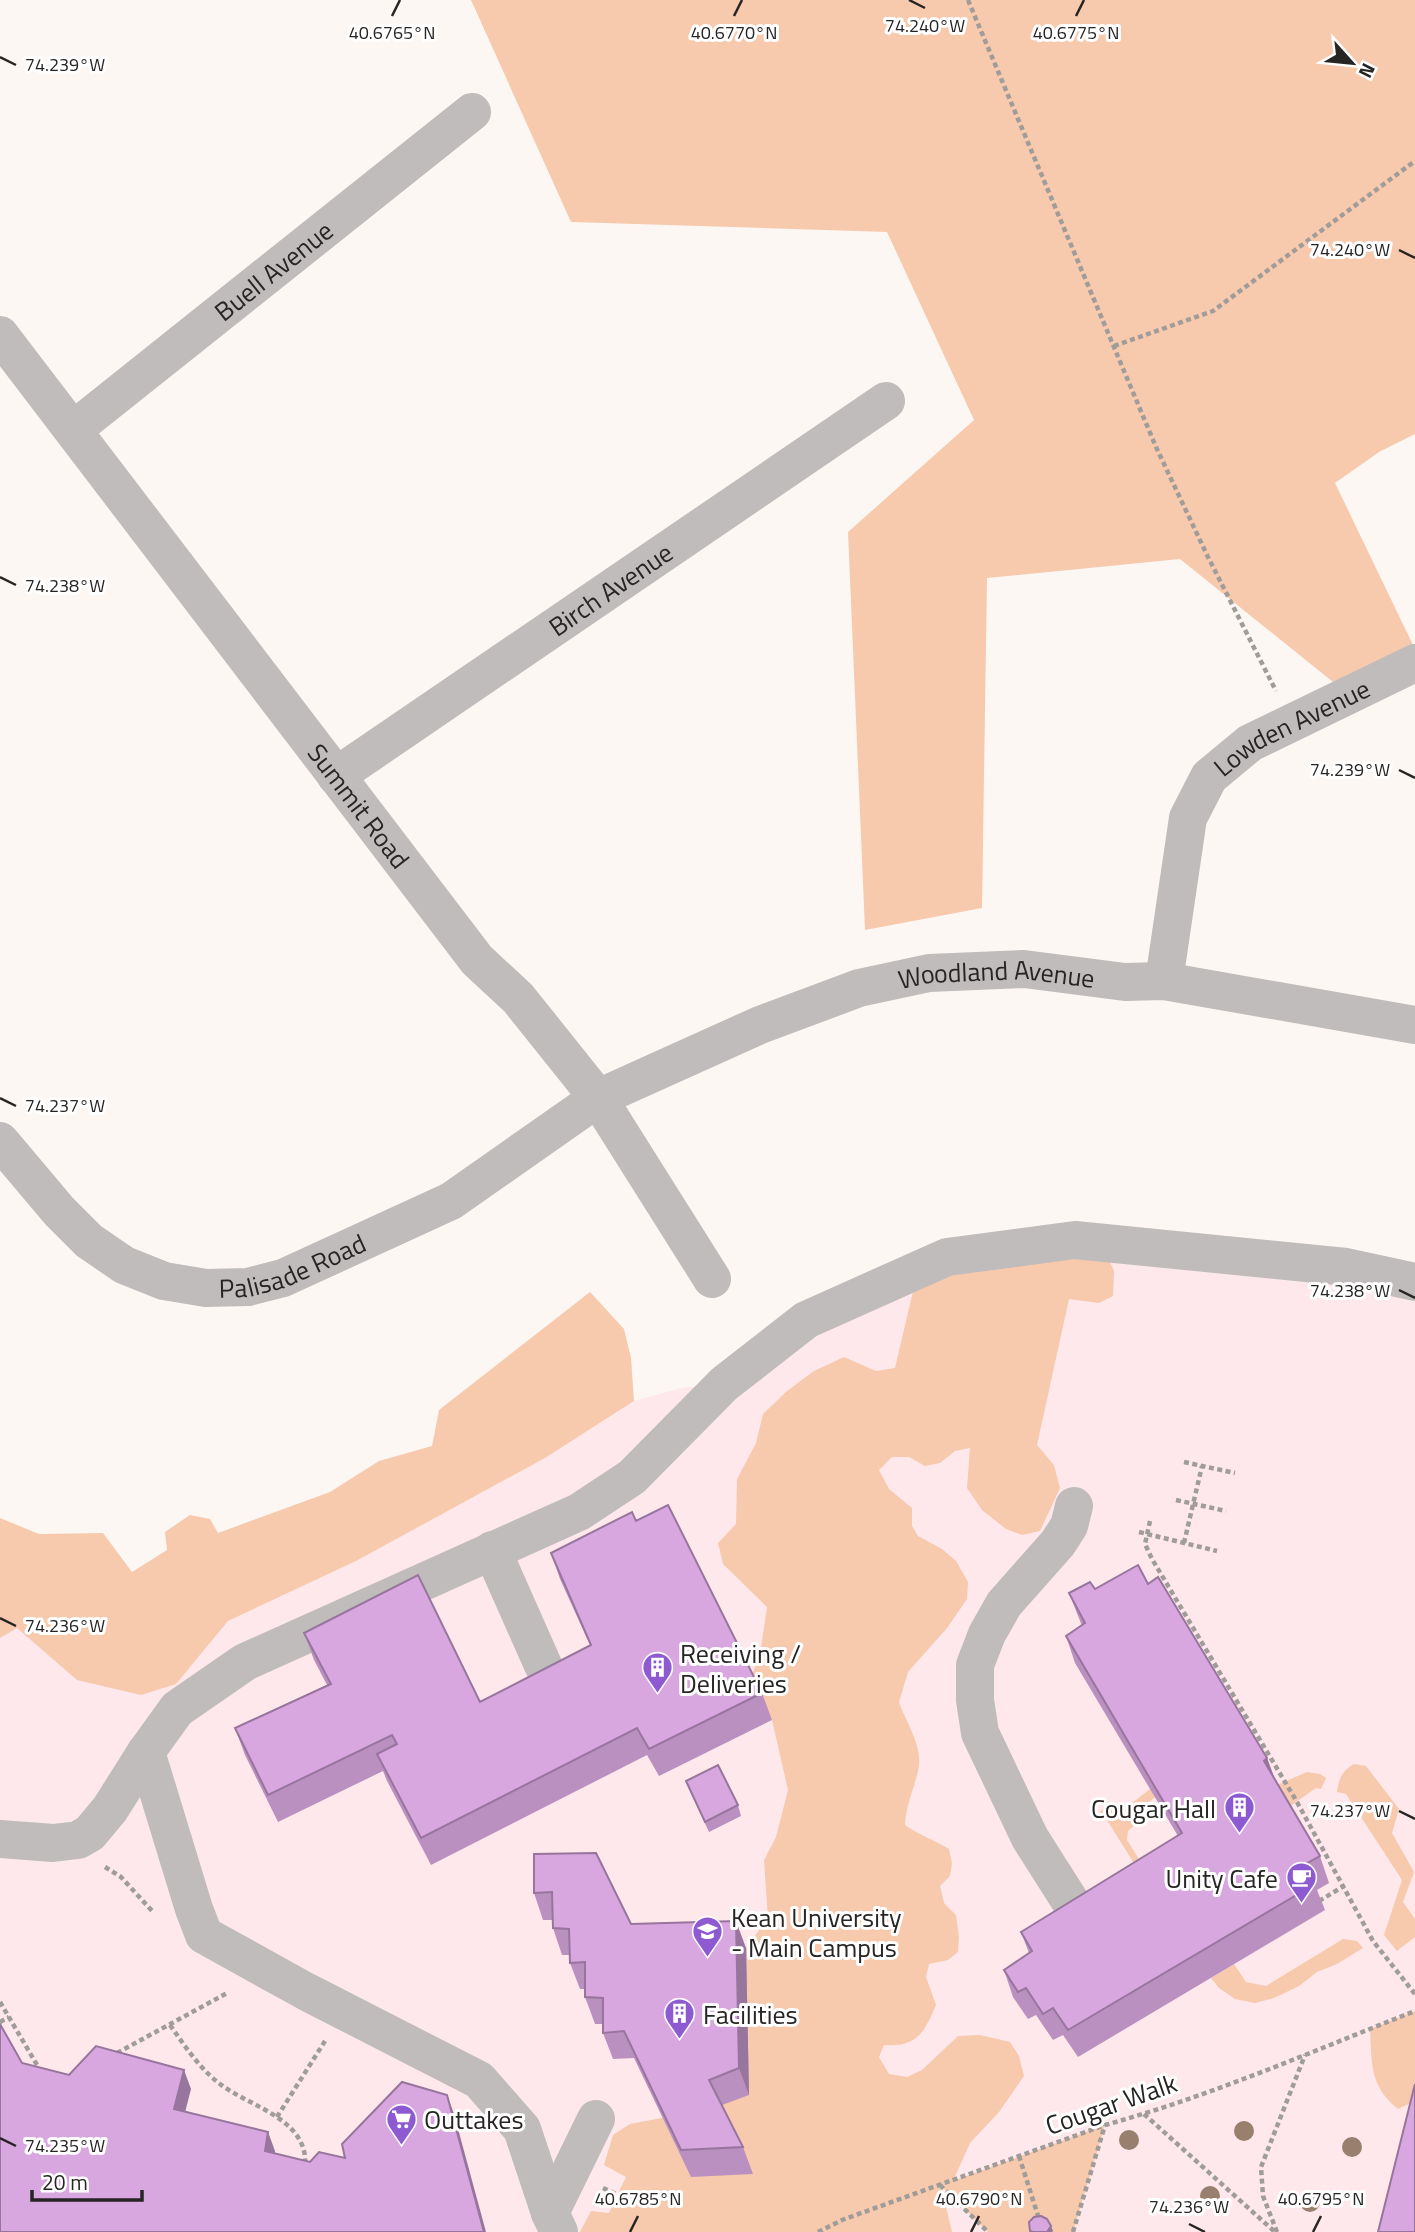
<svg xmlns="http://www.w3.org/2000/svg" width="1415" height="2232" viewBox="0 0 1415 2232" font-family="'Titillium Web',sans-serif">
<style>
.education{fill:#fee8eb}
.green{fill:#f7c9ad}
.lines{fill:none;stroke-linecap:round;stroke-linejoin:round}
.path{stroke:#a09c9a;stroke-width:4.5;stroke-dasharray:5 3.5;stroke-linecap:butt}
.minor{stroke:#bfbcbb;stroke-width:38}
.tree{fill:#987f6e}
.wall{fill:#ba90c1}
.shaded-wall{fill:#97759d}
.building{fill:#d8a7e0;stroke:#97759d;stroke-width:2}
.ticks{fill:none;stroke:#272524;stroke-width:2.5}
.labels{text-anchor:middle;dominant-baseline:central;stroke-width:6;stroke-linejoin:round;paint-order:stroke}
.street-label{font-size:26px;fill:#272524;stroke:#fff}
.poi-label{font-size:26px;fill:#272524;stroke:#fff;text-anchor:start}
.ticks-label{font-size:18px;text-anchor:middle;fill:#272524;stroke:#fff;stroke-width:6;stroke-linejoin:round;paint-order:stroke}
</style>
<rect width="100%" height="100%" fill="#fdf7f4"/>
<path class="education" d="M1075,1240L1415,1282V2232H0V1525L175,1684L228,1621L356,1561L545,1458L634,1401L681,1388L724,1384L806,1320Z"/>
<g class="green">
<path d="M471,0H1415V434L1379,452L1335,483L1414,647L1333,682L1180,559L987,578L982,908L865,930L848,532L974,420L887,232L571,222Z"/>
<path d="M1101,1242L1114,1271L1113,1296L1099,1303L1069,1299L1037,1445L1054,1465L1060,1488L1040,1531L1022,1535L1006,1529L982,1510L967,1488L970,1448L955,1451L940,1463L925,1466L909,1457H892L879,1470L889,1489L912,1508V1526L918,1536L942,1549L956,1561L968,1582L967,1599L947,1628L908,1672L899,1702C906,1723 924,1747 918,1771C914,1789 906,1805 905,1825C919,1835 934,1840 949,1849L952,1863L950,1876L940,1886L944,1903L956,1915L959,1937L958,1952L948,1960L929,1964L926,1977L936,2005C925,2031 917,2048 884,2045L879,2057L889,2074L907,2077L922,2070L958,2036L980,2035L1010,2042L1019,2056L1024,2076L999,2112L970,2143L953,2181L1105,2125L1073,2232H988L941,2186L952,2232H580L591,2211L609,2213L626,2177L604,2165L613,2135L630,2124L719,2107L746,1948L768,1918L764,1860L776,1837L788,1790L772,1720L751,1679L761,1648L767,1607L723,1564L718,1543L736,1524L737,1479L756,1443L763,1414L787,1391L814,1371L844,1357L876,1371L895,1368L918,1270Z"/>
<path d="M590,1292L624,1329L631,1358L634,1401L545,1458L356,1561L228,1621L176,1684L141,1695L77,1680L17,1628L0,1638V1518L39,1534L103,1533L132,1572L167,1550L165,1532L190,1515L210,1519L218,1533L330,1492L379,1461L432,1446L439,1410Z"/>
<path d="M1354,1764L1366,1766L1399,1809L1392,1833L1414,1872L1403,1902L1415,1919V1937L1397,1951L1384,1935L1402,1880L1346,1794L1337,1792C1339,1778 1342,1771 1354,1764Z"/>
<path d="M1307,1772L1320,1774L1326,1778L1321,1789L1316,1788L1286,1809L1277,1785Z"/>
<path d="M1150,1789L1155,1797L1148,1803L1145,1816L1128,1831L1127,1840L1147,1872L1142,1876L1105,1817L1099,1821L1100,1812L1109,1803H1119L1127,1807Z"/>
<path d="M1343,1939L1357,1941L1363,1948L1337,1964L1317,1972L1299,1986L1274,1998L1255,2003L1235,1999L1219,1988L1211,1978L1234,1964L1246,1982L1266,1986Z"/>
<path d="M1415,2011V2101L1398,2109C1369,2086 1372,2062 1370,2029Z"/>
</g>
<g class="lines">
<g class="path">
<path d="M968,0L1156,447L1207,555L1276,691"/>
<path d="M1114,346L1213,311L1415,161"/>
<path d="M1184,1462L1235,1473"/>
<path d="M1176,1500L1226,1511"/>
<path d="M1150,1521L1145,1544L1152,1559L1297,1802L1373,1941L1415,1994"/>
<path d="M1139,1532L1217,1551"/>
<path d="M1184,1543L1202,1466"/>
<path d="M105,1867L121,1877L154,1913"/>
<path d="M1319,1901L1344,1886"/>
<path d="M0,2002L40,2070"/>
<path d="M0,2022L9,2017"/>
<path d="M170,2025C185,2046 199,2068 220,2084C250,2107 309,2119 305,2166"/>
<path d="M117,2053L229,1992"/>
<path d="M1144,2114L1275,2232"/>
<path d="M277,2117L325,2041"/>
<path d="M1019,2156L1040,2222"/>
<path d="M940,2185L988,2232"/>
<path d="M603,2188L618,2195"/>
<path d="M818,2232L842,2220L1105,2125C1211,2096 1313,2051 1415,2011"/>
<path d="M1073,2232L1105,2125"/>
<path d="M1277,2232L1263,2196L1261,2167L1305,2055"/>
</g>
<g class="minor">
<path id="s1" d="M0,335L477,960L518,998L598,1098L712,1279"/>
<path id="s2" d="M73,430L472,112"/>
<path id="s3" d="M336,776L886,401"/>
<path id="s4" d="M1164,981L1188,818L1209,777L1250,743L1415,663"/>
<path id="s5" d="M0,1141L59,1211L89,1241L124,1265L164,1281L206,1288L248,1287L283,1278L451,1201L598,1098L760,1025L859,988L929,973L1024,969L1125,982L1164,981L1415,1025"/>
<path d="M492,1550L543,1665"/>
<path d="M146,1752L194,1909L204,1935L307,1992L479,2080L522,2129L550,2213L559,2232"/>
<path d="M0,1839L53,1843L78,1840L90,1833L110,1809L146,1752L177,1709L245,1662L579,1512L632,1477L724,1384L806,1320L947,1257L1075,1240L1346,1267L1415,1282"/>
<path d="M1070,1901L1030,1838L980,1733L975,1700V1665L987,1634L1004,1604L1058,1543L1069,1526L1074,1506"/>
<path d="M550,2213L596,2119"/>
</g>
</g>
<g class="tree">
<circle cx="1244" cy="2131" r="10"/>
<circle cx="1129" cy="2140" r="10"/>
<circle cx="1352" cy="2147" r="10"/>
<circle cx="1210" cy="2196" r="10"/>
<circle cx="1310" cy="2202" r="10"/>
</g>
<g class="wall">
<path d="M636,1521L762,1693L772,1720L659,1776L647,1755L431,1865L387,1781L383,1771L278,1822L245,1755L235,1728L327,1685L314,1660L304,1633L480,1702L590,1645L560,1579L551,1553Z"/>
<path d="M1148,1584L1267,1758L1275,1780L1320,1856L1329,1883L1317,1890L1325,1910L1078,2057L1063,2035L1053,2040L1036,2015L1028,2019L1013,1997L1004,1970L1029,1953L1021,1932L1178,1836L1075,1663L1066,1636L1082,1626L1069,1593L1095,1589Z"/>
<path d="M686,1781L738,1805L741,1816L709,1832L690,1791Z"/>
<path d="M534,1854L631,1924L746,1948L749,2095L722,2105L743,2147L753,2174L691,2177L634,2058L613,2059L603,2033V2024H595L585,1997V1989H580L570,1963V1955H562L553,1928L552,1920H543L534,1893Z"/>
</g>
<g class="shaded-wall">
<path d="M1267,1758L1277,1785L1264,1761Z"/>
<path d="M736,1921L746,1948L749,2095L739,2068Z"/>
<path d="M184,2070L191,2089L181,2128L174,2109Z"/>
<path d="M447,2095L454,2114L486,2232H484Z"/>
<path d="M268,2132L275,2151L272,2171L265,2151Z"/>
<path d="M1051,2226L1053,2231L1052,2232H1047Z"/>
</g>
<g class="building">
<path d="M668,1505L762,1693L649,1749L637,1728L421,1838L377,1754L397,1744L392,1735L268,1795L235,1728L331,1684L304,1633L418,1575L480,1702L591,1645L551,1553L632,1512L636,1521Z"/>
<path d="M1138,1565L1148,1584L1158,1577L1267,1758L1264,1761L1320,1856L1304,1865L1315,1884L1068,2030L1053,2008L1043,2014L1026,1988L1018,1992L1004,1970L1032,1951L1021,1932L1182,1833L1066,1636L1085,1623L1069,1593L1090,1582L1095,1589Z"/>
<path d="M718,1765L738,1805L705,1822L686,1781Z"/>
<path d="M596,1853L631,1924L736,1921L739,2068L709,2080L743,2147L681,2150L624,2031L603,2033V1998L585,1997V1962L570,1963L569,1929L553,1928L552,1892L534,1893V1854Z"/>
<path d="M0,2024L22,2063L69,2075L96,2046L184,2070L174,2109L268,2132L265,2151L310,2162L319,2152L345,2158L342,2144L402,2082L447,2095L484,2232H0Z"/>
<path d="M1415,2084V2232H1378Z"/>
<path d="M1041,2216L1047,2219L1051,2226L1047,2232H1033L1030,2231L1029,2222L1034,2217Z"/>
</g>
<path class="ticks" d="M909,0L925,8M392,16L400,0M734,16L742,0M1076,16L1084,0M0,57L16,65M1399,250L1415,258M0,577L16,585M1399,770L1415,778M0,1098L16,1106M1399,1290L1415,1298M0,1618L16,1626M1399,1811L1415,1819M0,2138L16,2146M1189,2224L1205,2232M630,2232L638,2216M971,2232L979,2216M1313,2232L1321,2216"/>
<defs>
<symbol id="building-pin" viewBox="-11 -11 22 30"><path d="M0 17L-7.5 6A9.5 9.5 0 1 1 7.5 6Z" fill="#8e5ad2" stroke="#fff"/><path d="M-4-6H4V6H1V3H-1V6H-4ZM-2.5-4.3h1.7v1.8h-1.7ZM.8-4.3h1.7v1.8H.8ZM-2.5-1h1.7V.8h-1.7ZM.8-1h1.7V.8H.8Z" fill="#fff"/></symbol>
<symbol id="cafe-pin" viewBox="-11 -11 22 30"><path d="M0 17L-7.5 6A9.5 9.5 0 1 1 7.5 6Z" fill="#8e5ad2" stroke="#fff"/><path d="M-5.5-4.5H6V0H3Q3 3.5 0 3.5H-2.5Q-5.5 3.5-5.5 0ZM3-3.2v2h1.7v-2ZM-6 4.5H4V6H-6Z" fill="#fff"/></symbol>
<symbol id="university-pin" viewBox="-11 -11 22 30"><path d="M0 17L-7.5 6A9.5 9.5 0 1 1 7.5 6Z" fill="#8e5ad2" stroke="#fff"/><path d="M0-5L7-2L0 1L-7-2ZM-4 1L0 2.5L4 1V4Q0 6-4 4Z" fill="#fff"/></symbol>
<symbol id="supermarket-pin" viewBox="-11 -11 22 30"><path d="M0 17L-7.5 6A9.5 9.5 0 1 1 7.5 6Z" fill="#8e5ad2" stroke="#fff"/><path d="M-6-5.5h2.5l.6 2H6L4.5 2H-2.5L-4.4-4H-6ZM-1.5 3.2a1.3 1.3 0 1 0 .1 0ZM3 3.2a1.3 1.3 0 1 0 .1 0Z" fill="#fff"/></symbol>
</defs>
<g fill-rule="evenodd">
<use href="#building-pin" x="640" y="1650" width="35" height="47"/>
<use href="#building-pin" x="1222" y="1790" width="35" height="47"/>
<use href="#cafe-pin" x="1284" y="1860" width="35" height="47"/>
<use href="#university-pin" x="690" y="1914" width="35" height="47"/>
<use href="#building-pin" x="662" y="1996" width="35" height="47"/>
<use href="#supermarket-pin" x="384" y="2102" width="35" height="47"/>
</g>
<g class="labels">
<g class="street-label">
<text stroke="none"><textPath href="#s2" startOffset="256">Buell Avenue</textPath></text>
<text stroke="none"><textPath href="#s3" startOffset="332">Birch Avenue</textPath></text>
<text stroke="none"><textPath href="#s4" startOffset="308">Lowden Avenue</textPath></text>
<text stroke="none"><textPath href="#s1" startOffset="592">Summit Road</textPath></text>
<text stroke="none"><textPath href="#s5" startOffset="1127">Woodland Avenue</textPath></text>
<text stroke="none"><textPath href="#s5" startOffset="352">Palisade Road</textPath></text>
<text transform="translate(1111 2104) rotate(-19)">Cougar Walk</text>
</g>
<g class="poi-label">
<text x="680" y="1653">Receiving /<tspan x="680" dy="30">Deliveries</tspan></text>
<text x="1216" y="1808" text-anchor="end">Cougar Hall</text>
<text x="1278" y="1878" text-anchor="end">Unity Cafe</text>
<text x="731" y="1917">Kean University<tspan x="731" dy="30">- Main Campus</tspan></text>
<text x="703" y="2014">Facilities</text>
<text x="424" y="2119">Outtakes</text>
</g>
</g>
<g class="ticks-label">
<text x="925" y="32">74.240°W</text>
<text x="392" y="39">40.6765°N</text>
<text x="734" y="39">40.6770°N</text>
<text x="1076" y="39">40.6775°N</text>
<text x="65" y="71">74.239°W</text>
<text x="1350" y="256">74.240°W</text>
<text x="65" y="592">74.238°W</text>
<text x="1350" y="776">74.239°W</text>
<text x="65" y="1112">74.237°W</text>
<text x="1350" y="1297">74.238°W</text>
<text x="65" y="1632">74.236°W</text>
<text x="1350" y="1817">74.237°W</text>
<text x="65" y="2152">74.235°W</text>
<text x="638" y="2205">40.6785°N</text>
<text x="979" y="2205">40.6790°N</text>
<text x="1321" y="2205">40.6795°N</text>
<text x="1189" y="2213">74.236°W</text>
</g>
<g transform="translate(1352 63) rotate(117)" stroke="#ffffff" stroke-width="5" paint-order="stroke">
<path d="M0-5L12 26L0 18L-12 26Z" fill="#272524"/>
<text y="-10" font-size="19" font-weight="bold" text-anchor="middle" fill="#272524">N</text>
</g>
<path d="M32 2190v10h110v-10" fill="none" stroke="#272524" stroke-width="3.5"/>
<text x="42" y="2190" font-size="21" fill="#272524" stroke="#ffffff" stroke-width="5" paint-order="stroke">20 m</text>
</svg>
